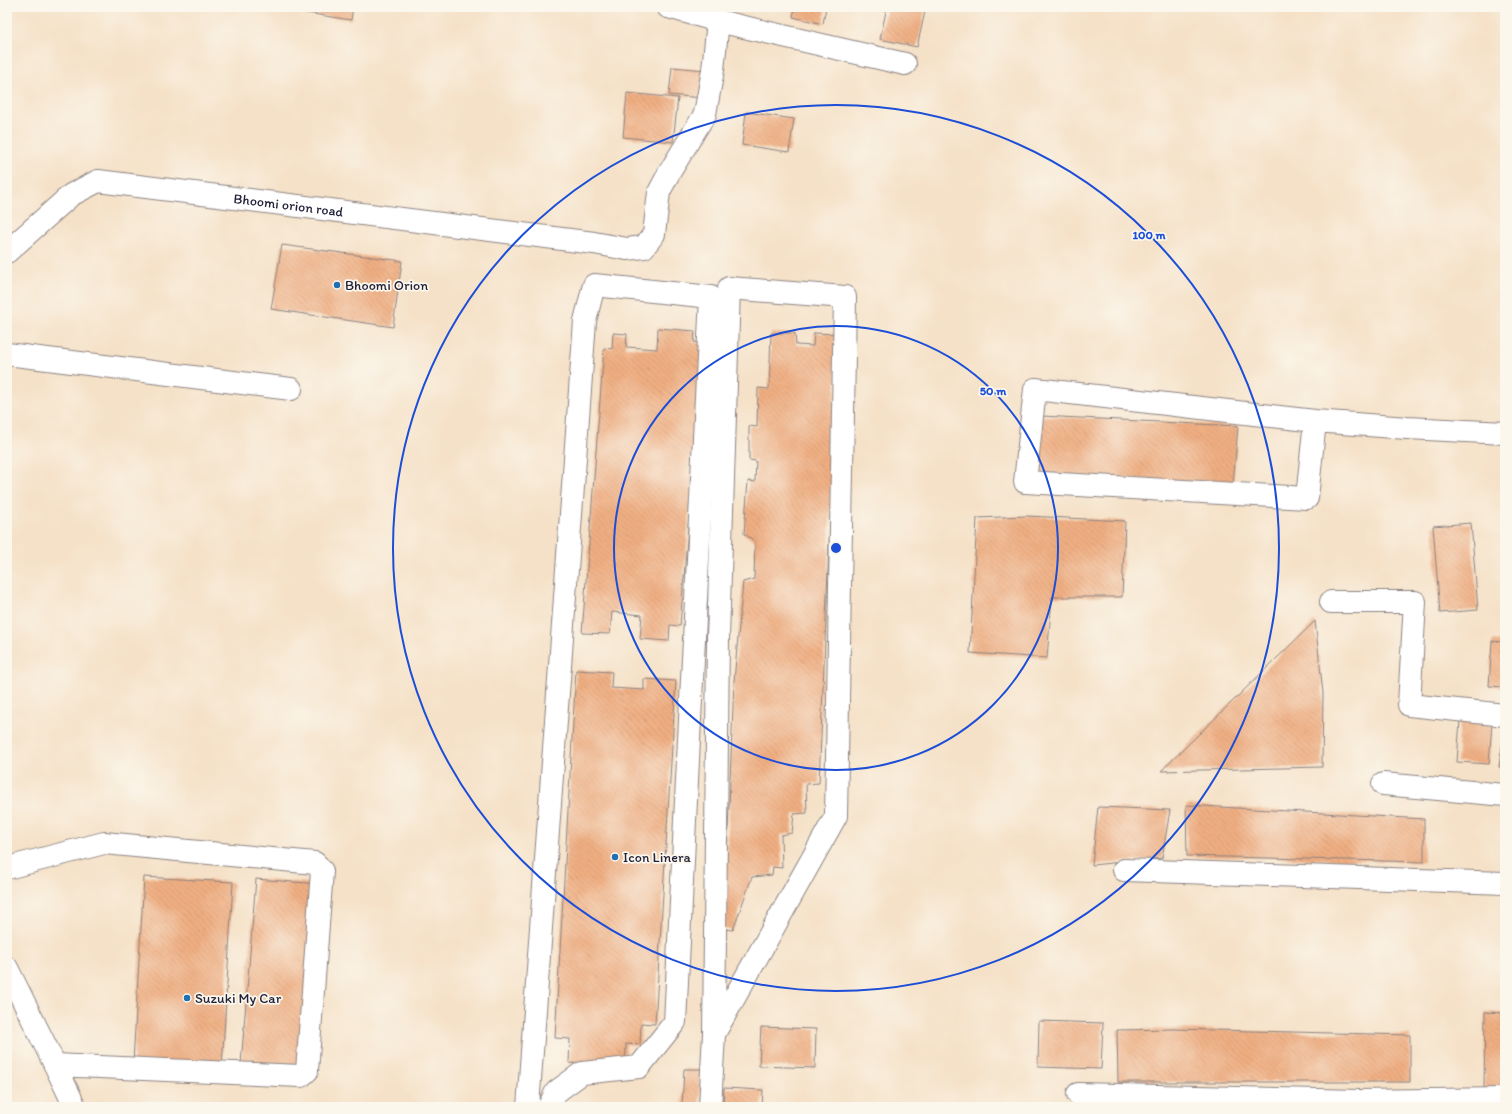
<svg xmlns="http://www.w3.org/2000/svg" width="1512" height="1114" viewBox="0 0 1512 1114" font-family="Itim,sans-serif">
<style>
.building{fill:url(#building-back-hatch)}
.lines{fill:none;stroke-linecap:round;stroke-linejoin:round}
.minor-casing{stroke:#8c8281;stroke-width:24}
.major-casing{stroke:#8c8281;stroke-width:24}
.minor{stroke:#fff;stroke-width:22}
.major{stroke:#fff;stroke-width:22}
.ring{fill:none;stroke:#1d4ed8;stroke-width:2}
.poi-dot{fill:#1f6fb2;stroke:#fbf7ec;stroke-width:1.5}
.labels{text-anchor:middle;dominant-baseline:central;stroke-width:3.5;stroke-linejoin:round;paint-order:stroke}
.street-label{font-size:14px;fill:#22223b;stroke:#fbf7ec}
.poi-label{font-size:14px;fill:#22223b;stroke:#fbf7ec;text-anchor:start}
.centre{fill:#1d4ed8;stroke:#fbf7ec;stroke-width:2}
.ring-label{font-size:12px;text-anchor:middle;font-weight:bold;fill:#1d4ed8;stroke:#fbf7ec;stroke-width:3.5;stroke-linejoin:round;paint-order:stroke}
</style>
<defs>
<pattern id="building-back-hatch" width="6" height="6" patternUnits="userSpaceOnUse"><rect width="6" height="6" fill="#f0af82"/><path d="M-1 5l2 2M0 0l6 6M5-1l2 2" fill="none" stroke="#ce9671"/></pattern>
</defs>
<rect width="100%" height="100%" fill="#fbf7ec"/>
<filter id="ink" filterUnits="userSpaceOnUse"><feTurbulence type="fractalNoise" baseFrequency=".025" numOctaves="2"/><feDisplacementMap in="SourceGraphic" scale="8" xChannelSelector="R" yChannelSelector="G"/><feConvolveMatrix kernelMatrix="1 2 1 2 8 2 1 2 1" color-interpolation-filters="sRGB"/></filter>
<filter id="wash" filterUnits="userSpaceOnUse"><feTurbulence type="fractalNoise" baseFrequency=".012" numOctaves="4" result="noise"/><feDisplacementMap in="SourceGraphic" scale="16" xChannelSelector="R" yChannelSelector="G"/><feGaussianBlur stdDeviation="0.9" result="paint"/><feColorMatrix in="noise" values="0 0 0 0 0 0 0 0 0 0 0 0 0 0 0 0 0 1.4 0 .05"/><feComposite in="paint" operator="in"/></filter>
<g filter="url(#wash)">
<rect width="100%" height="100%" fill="#f5e1c7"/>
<g id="blocks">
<g class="building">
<path d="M269,7H353L351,20Z"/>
<path d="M795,7H826L823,24L793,17Z"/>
<path d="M887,7H926L917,47L880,39Z"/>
<path d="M672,67L706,70L703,98L669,95Z"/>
<path d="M627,93L678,98L673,142L623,137Z"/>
<path d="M746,112L794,119L789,152L742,145Z"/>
<path d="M282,245L402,261L393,327L271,309Z"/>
<path d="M658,328L695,331L694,342L703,343L680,626L670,625L669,641L640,639L642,615L612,612L610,634L582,633L604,348L612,349L613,333L627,334L626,347L657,349Z"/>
<path d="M771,333H795L796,345L813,346L814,333L838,334L819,783L806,784L807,813L794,814L792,833L781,835L782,868L773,867L772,875L752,877L733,930L722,929L727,857L734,681L743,582L754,579L755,541L744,534L748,481L755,482L756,461L749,460V426L757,427L758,388L769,389Z"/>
<path d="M1041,416L1238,426L1233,485L1032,473Z"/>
<path d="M1027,516L1125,521L1122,597H1052L1047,658L970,653L977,518Z"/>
<path d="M1471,523L1478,610L1440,613L1433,526Z"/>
<path d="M1315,621L1323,693L1322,767L1161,771Z"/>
<path d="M1492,641L1505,642V687L1489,686Z"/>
<path d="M576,670L612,672L611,688L644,690V679L676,681L655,1024L641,1023L640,1045L626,1044L625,1066L569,1063L570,1039L555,1038Z"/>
<path d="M1460,720L1492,723L1489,764L1457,762Z"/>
<path d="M1504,731H1505V768L1499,767Z"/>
<path d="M1186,805L1424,819V862L1187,856Z"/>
<path d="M1098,807L1170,810L1162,858L1092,865Z"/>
<path d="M144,877L233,882L222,1067L133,1062Z"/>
<path d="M256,879L319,884L304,1069L241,1064Z"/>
<path d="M1485,1012L1505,1013V1090H1484Z"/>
<path d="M1039,1021L1103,1023L1101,1069L1038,1067Z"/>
<path d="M761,1027L816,1029L815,1068L759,1066Z"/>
<path d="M1174,1029L1410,1035V1082H1118L1117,1030Z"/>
<path d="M684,1069H701L699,1107H682Z"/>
<path d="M724,1088L763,1090L762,1107H723Z"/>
</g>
</g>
</g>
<g filter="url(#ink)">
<use href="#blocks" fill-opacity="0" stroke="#8c8281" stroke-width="1"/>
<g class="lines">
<defs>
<g id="minor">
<path d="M668,7L718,21L905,64"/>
<path id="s1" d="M7,252L71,195L98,181L594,243L627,249L644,247L654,234L659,192L669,173L705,114L713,70L718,21"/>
<path d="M7,354L291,389"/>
<path d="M1315,421L1307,498L1025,482L1035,389L1315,421L1407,428L1505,433"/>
<path d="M1331,602H1415L1409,705L1505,715"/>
<path d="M1383,784L1505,795"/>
<path d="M7,868L104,843L315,863L322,871L307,1071L301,1076L55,1065"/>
<path d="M1124,870L1505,883"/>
<path d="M1078,1094L1359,1101L1505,1099"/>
<path d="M528,1107L585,321L594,285L711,297L675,1022L639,1067L582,1073L556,1092L549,1107"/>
<path d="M710,1107L714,1034L718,638L729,288L845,297L836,816L714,1034"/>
</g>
<path id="major" d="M7,968L55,1065L75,1107"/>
</defs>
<use href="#minor" class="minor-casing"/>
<use href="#major" class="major-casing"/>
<use href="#minor" class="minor"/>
<use href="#major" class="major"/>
</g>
</g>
<g class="ring">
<circle cx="836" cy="548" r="222"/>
<circle cx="836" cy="548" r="443"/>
</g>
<g class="poi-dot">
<circle cx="337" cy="285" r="4"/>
<circle cx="615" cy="857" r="4"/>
<circle cx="187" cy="998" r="4"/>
</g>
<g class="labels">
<g class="street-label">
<text stroke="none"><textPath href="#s1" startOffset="308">Bhoomi orion road</textPath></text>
</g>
<g class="poi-label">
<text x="345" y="285">Bhoomi Orion</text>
<text x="623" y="857">Icon Linera</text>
<text x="195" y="998">Suzuki My Car</text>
</g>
</g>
<circle cx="836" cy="548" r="6" class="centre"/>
<g class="ring-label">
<text x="1149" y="239">100 m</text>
<text x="993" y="395">50 m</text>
</g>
<rect width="1512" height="1114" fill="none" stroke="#fbf7ec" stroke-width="24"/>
</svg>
